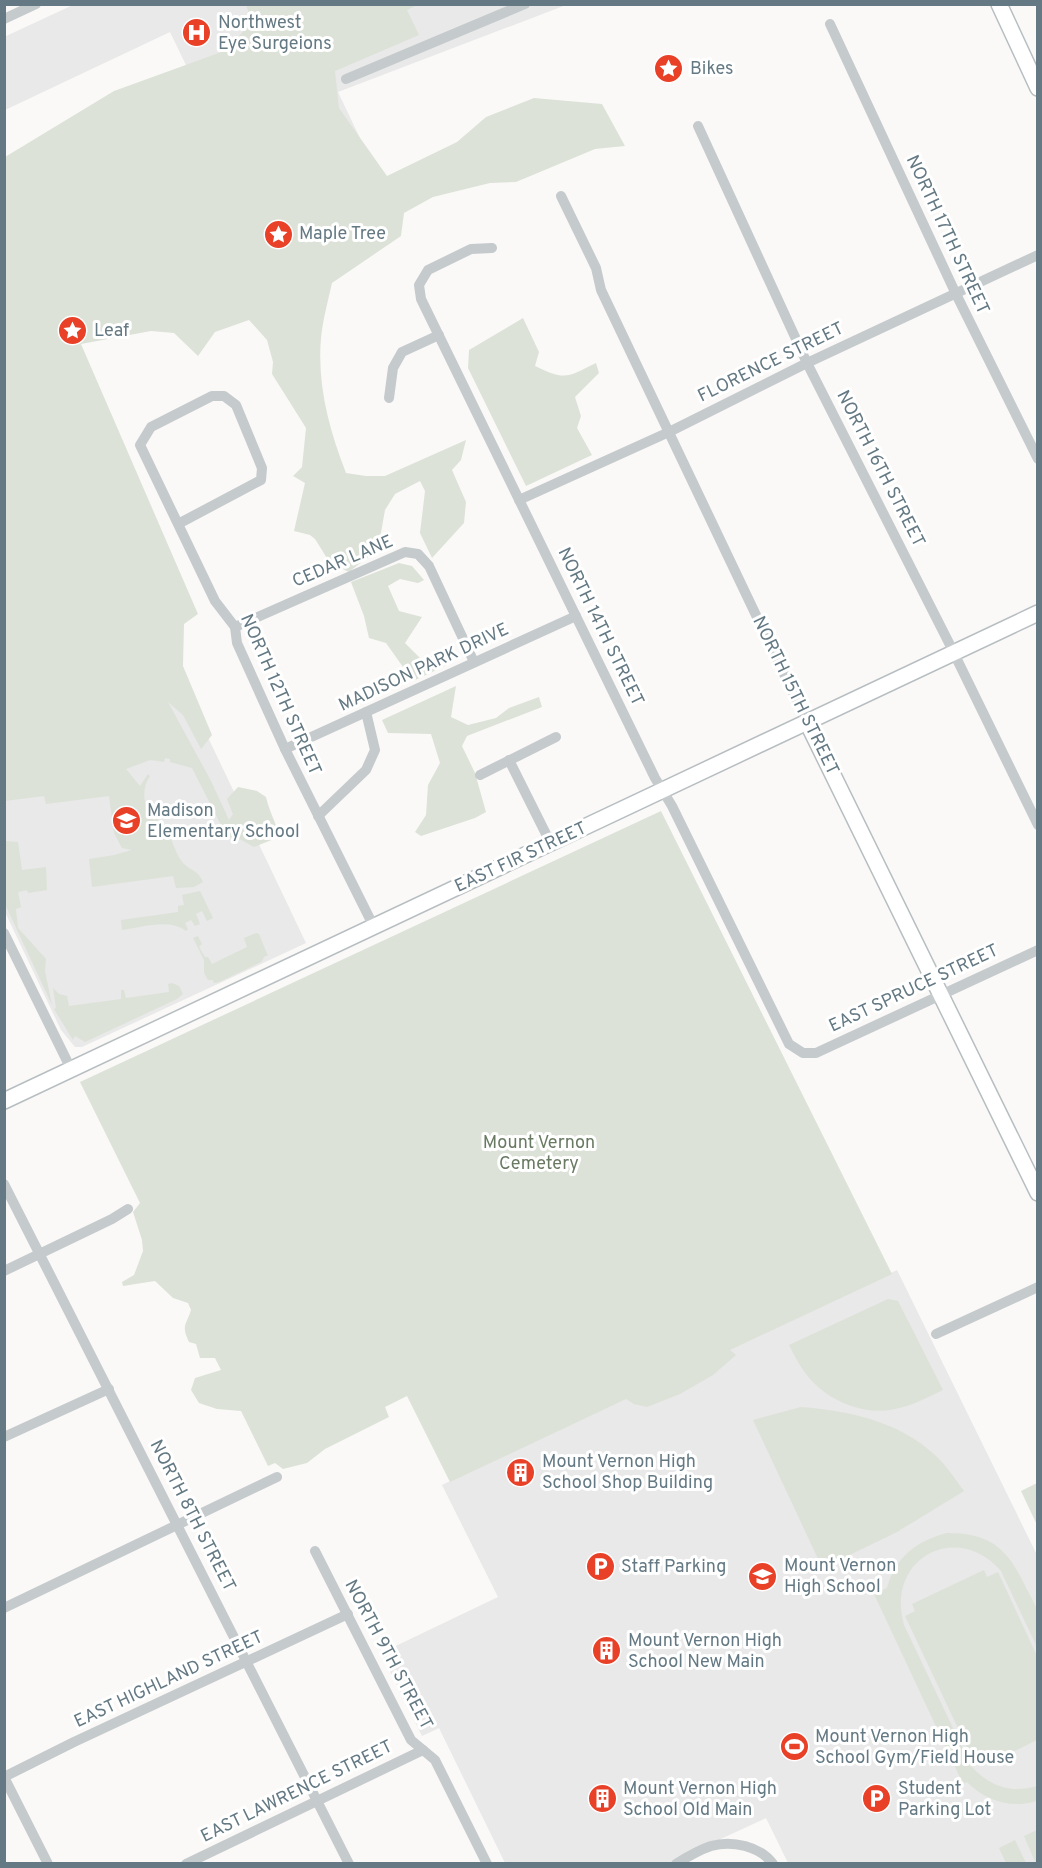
<svg xmlns="http://www.w3.org/2000/svg" width="1042" height="1868" viewBox="0 0 1042 1868" font-family="Overpass,sans-serif">
<style>
.built{fill:#e8e9e8}
.green{fill:#dce2d8}
.lines{fill:none;stroke-linecap:round;stroke-linejoin:round}
.secondary-casing{stroke:#b7bec1;stroke-width:18}
.street{stroke:#c5cacd;stroke-width:10}
.secondary{stroke:#fff;stroke-width:15}
.labels{text-anchor:middle;dominant-baseline:central;stroke-width:6;stroke-linejoin:round;paint-order:stroke}
.poi-label{font-size:18px;fill:#647983;stroke:#fff;text-anchor:start}
.street-label{font-size:18px;fill:#647983;stroke:#fff}
.park-label{font-size:18px;fill:#697a63;stroke:#fff}
</style>
<rect width="100%" height="100%" fill="#faf9f7"/>
<g class="built">
<path d="M73,5H566L338,92L379,178L265,229L170,32L5,110L4,37Z"/>
<path d="M5,629L152,668L204,729L306,943L82,1047H75L61,1030L5,912Z"/>
<path d="M897,1270L1037,1555V1863H788L766,1818L669,1863H505L439,1728L422,1736L381,1653L498,1597L442,1485Z"/>
</g>
<g class="green">
<path d="M246,5H417L407,10L419,35L335,71L339,108L387,176L457,142L486,117L534,98L602,104L625,146L595,149L516,182L490,183L433,197L404,213L401,236L332,283C328,301 323,319 321,338C317,385 329,429 346,473L366,476H385L466,440L461,460L452,470L466,502L464,523L432,558L420,533L425,491L420,481L395,494L385,510L379,544L368,557L349,572L330,563L315,539L310,535L294,531L305,483L293,476L302,467L306,428L272,374L273,362L267,340L249,320L215,332L198,356L174,333L151,331L81,344L198,614L184,624L183,666L212,735L201,749L183,715L168,702L211,781L229,820L233,814L227,799L238,787L257,791L266,797C269,811 277,824 279,837L254,847L236,837L237,841L226,835L192,768L170,762V759L165,758L164,762L150,760L126,769L140,786L148,774L150,776C142,787 142,805 152,815C155,819 161,821 163,824C172,836 174,852 183,863C192,872 197,869 203,882L194,887L176,888L173,876L92,887L89,859L114,855L132,850L122,848L114,833L109,796L46,804L44,796L5,801V157L114,91L227,50L252,21Z"/>
<path d="M523,318L539,352L535,366C566,381 567,377 596,363L599,373L575,397L581,416L577,428L592,455L526,486L468,368L469,350Z"/>
<path d="M399,563L412,566L424,580L418,583L400,579L388,586L399,611L422,617L405,643L422,660L444,650L454,655L447,665L413,681L386,643L369,638L364,616L351,582Z"/>
<path d="M456,686L451,717L468,725L496,718L509,708L539,697L542,707L467,736L462,746L475,773L486,812L475,818L421,836L415,832L426,815L428,785L440,763L431,734L388,733L382,720Z"/>
<path d="M661,811L892,1274L730,1350L736,1355L713,1375L680,1394L647,1407L634,1404L626,1399L450,1482L407,1396L385,1407L389,1417L325,1449L307,1463L283,1469L275,1463L268,1466L241,1411L217,1409L199,1403L191,1390L195,1378L221,1370L215,1358H200L196,1344L189,1342C181,1325 186,1326 191,1310L188,1303L173,1298L155,1281L123,1286L122,1282L134,1275L143,1251L142,1240L133,1212L140,1203L80,1082Z"/>
<path d="M5,841L18,842L22,870L46,867L47,890L28,893L27,890L18,892L21,907L16,909L18,928L46,959L45,971L52,1005L5,904Z"/>
<path d="M200,891L213,918L207,921L202,911L196,914L200,924L195,926L191,920L185,923L188,929L186,931C170,918 142,927 122,930L121,920L178,912V906L184,905L182,895Z"/>
<path d="M256,933L259,934L268,956H265L261,962L219,982L214,983L213,980H208L204,973V960L193,938L198,936L202,944L199,947L205,957H208L212,964L247,947L244,938Z"/>
<path d="M172,983L179,986L183,994L177,999L85,1042L75,1036L73,1040L54,1009L56,1008L53,988L59,994L67,996L69,1006L121,999V990H124L126,998L169,992L168,984Z"/>
<path d="M888,1299L898,1301L943,1390C928,1397 912,1406 895,1409C866,1416 831,1402 811,1380C802,1370 795,1357 789,1345Z"/>
<path d="M801,1407C850,1411 898,1421 935,1455C946,1465 955,1479 964,1491L897,1532L829,1565L820,1563L753,1420Z"/>
<path d="M1037,1483V1525L1021,1491Z"/>
<path d="M947,1533C991,1533 1008,1549 1026,1588C1030,1595 1036,1605 1038,1613C1039,1624 1038,1636 1037,1647L1001,1571C956,1520 885,1559 904,1625L971,1766C989,1786 1011,1794 1037,1786V1801C1011,1809 986,1801 967,1782L963,1784L874,1594L887,1588C896,1556 917,1541 947,1533Z"/>
<path d="M984,1570L987,1577L998,1572L1037,1656V1740L988,1764L985,1757L974,1762L905,1616L915,1611L912,1604Z"/>
<path d="M1037,1830L1038,1863L1036,1864L1024,1836Z"/>
<path d="M1015,1840L1026,1863H1006L999,1848Z"/>
</g>
<g class="lines">
<defs>
<g id="secondary">
<path d="M999,4L1038,88"/>
<path d="M807,722L1038,1193"/>
<path d="M4,1101L1038,613"/>
</g>
</defs>
<use href="#secondary" class="secondary-casing"/>
<g class="street">
<path d="M4,19L36,4"/>
<path d="M830,24L955,292L1038,459"/>
<path d="M346,79L525,4"/>
<path d="M698,126L807,363L948,641L1038,825"/>
<path d="M561,196L596,268L601,290L807,722"/>
<path d="M492,248L471,249L428,270L419,285L421,299L655,778L672,806L789,1044L803,1053H816L1038,950"/>
<path d="M389,398L393,368L402,352L439,335"/>
<path d="M519,500L669,432L807,363L1038,255"/>
<path d="M178,524L261,480L262,468L236,405L224,396H212L151,427L140,445L215,601L235,627L237,643L285,749L374,927"/>
<path d="M235,627L405,552L418,554L429,566L474,662"/>
<path d="M285,749L576,616"/>
<path d="M509,760L551,844"/>
<path d="M480,775L556,737"/>
<path d="M318,816L366,770L375,750L366,712"/>
<path d="M4,933L71,1069"/>
<path d="M4,1184L349,1864"/>
<path d="M4,1271L112,1219L128,1209"/>
<path d="M936,1334L1038,1287"/>
<path d="M4,1437L109,1389"/>
<path d="M315,1551L411,1740L435,1760L487,1864"/>
<path d="M4,1608L277,1477"/>
<path d="M48,1864L4,1777L74,1742L348,1614"/>
<path d="M186,1864L423,1750"/>
<path d="M676,1864C687,1857 699,1850 711,1846C732,1840 760,1846 773,1864"/>
</g>
<use href="#secondary" class="secondary"/>
</g>
<defs>
<symbol id="hospital-disc" viewBox="-11 -11 22 22"><circle r="9.5" fill="#e94128" stroke="#fff"/><path d="M-5-5h3v3.5h4V-5h3V5h-3V1.5h-4V5h-3Z" fill="#fff"/></symbol>
<symbol id="sight-disc" viewBox="-11 -11 22 22"><circle r="9.5" fill="#e94128" stroke="#fff"/><path d="M0-6L1.8-2.2L6-1.7L2.9 1.2L3.7 5.4L0 3.3L-3.7 5.4L-2.9 1.2L-6-1.7L-1.8-2.2Z" fill="#fff"/></symbol>
<symbol id="school-disc" viewBox="-11 -11 22 22"><circle r="9.5" fill="#e94128" stroke="#fff"/><path d="M0-5L7-2L0 1L-7-2ZM-4 1L0 2.5L4 1V4Q0 6-4 4Z" fill="#fff"/></symbol>
<symbol id="building-disc" viewBox="-11 -11 22 22"><circle r="9.5" fill="#e94128" stroke="#fff"/><path d="M-4-6H4V6H1V3H-1V6H-4ZM-2.5-4.3h1.7v1.8h-1.7ZM.8-4.3h1.7v1.8H.8ZM-2.5-1h1.7V.8h-1.7ZM.8-1h1.7V.8H.8Z" fill="#fff"/></symbol>
<symbol id="parking-disc" viewBox="-11 -11 22 22"><circle r="9.5" fill="#e94128" stroke="#fff"/><path d="M-3.5-5.5H1a3.5 3.5 0 0 1 0 7H-1V5.5H-3.5ZM-1-3.4V-.6H.8a1.4 1.4 0 0 0 0-2.8Z" fill="#fff"/></symbol>
<symbol id="stadium-disc" viewBox="-11 -11 22 22"><circle r="9.5" fill="#e94128" stroke="#fff"/><path d="M0-5a6.5 5 0 1 0 0 10a6.5 5 0 1 0 0-10ZM-3.5-1.8h7v3.6h-7Z" fill="#fff"/></symbol>
</defs>
<g fill-rule="evenodd">
<use href="#hospital-disc" x="180" y="16" width="33" height="33"/>
<use href="#sight-disc" x="652" y="52" width="33" height="33"/>
<use href="#sight-disc" x="262" y="218" width="33" height="33"/>
<use href="#sight-disc" x="56" y="314" width="33" height="33"/>
<use href="#school-disc" x="110" y="804" width="33" height="33"/>
<use href="#building-disc" x="504" y="1456" width="33" height="33"/>
<use href="#parking-disc" x="584" y="1550" width="33" height="33"/>
<use href="#school-disc" x="746" y="1560" width="33" height="33"/>
<use href="#building-disc" x="590" y="1634" width="33" height="33"/>
<use href="#stadium-disc" x="778" y="1730" width="33" height="33"/>
<use href="#building-disc" x="586" y="1782" width="33" height="33"/>
<use href="#parking-disc" x="860" y="1782" width="33" height="33"/>
</g>
<g class="labels">
<g class="poi-label">
<text x="218" y="23">Northwest<tspan x="218" dy="21">Eye Surgeions</tspan></text>
<text x="690" y="69">Bikes</text>
<text x="299" y="234">Maple Tree</text>
<text x="94" y="331">Leaf</text>
<text x="147" y="811">Madison<tspan x="147" dy="21">Elementary School</tspan></text>
<text x="542" y="1462">Mount Vernon High<tspan x="542" dy="21">School Shop Building</tspan></text>
<text x="784" y="1566">Mount Vernon<tspan x="784" dy="21">High School</tspan></text>
<text x="621" y="1567">Staff Parking</text>
<text x="628" y="1641">Mount Vernon High<tspan x="628" dy="21">School New Main</tspan></text>
<text x="815" y="1737">Mount Vernon High<tspan x="815" dy="21">School Gym/Field House</tspan></text>
<text x="623" y="1789">Mount Vernon High<tspan x="623" dy="21">School Old Main</tspan></text>
<text x="898" y="1789">Student<tspan x="898" dy="21">Parking Lot</tspan></text>
</g>
<g class="street-label">
<text transform="translate(947 235) rotate(65)">NORTH 17TH STREET</text>
<text transform="translate(771 363) rotate(-26)">FLORENCE STREET</text>
<text transform="translate(880 469) rotate(63)">NORTH 16TH STREET</text>
<text transform="translate(343 562) rotate(-23)">CEDAR LANE</text>
<text transform="translate(600 627) rotate(64)">NORTH 14TH STREET</text>
<text transform="translate(424 668) rotate(-25)">MADISON PARK DRIVE</text>
<text transform="translate(280 695) rotate(66)">NORTH 12TH STREET</text>
<text transform="translate(795 696) rotate(64)">NORTH 15TH STREET</text>
<text transform="translate(521 858) rotate(-25)">EAST FIR STREET</text>
<text transform="translate(914 989) rotate(-25)">EAST SPRUCE STREET</text>
<text transform="translate(192 1516) rotate(63)">NORTH 8TH STREET</text>
<text transform="translate(388 1655) rotate(62)">NORTH 9TH STREET</text>
<text transform="translate(169 1680) rotate(-25)">EAST HIGHLAND STREET</text>
<text transform="translate(297 1792) rotate(-26)">EAST LAWRENCE STREET</text>
</g>
<g class="park-label">
<text x="539" y="1143">Mount Vernon<tspan x="539" dy="21">Cemetery</tspan></text>
</g>
</g>
<rect width="1042" height="1868" fill="none" stroke="#647983" stroke-width="12"/>
</svg>
